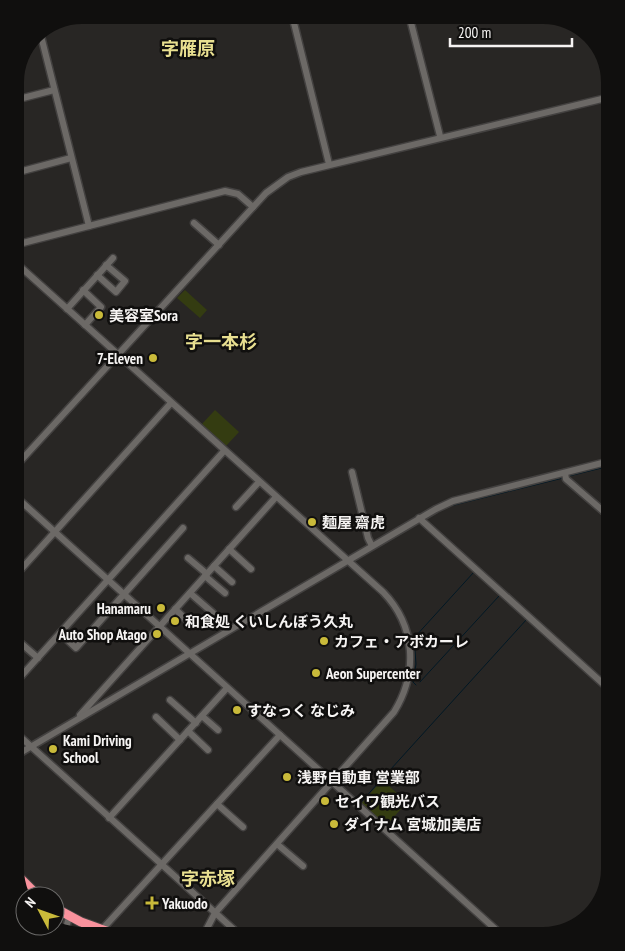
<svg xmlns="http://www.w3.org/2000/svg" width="625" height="951" viewBox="0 0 625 951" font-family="'PT Sans Narrow','Noto Sans JP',sans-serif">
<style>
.green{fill:#343c11}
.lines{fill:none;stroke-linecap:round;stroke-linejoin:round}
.stream{stroke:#011825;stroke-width:1}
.minor-casing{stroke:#434140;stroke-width:9}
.highway-casing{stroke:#434140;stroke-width:11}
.minor{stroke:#6c6966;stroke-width:6}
.highway{stroke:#f9929d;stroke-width:9}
.poi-dot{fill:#c9ba3a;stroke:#100f0e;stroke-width:2}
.labels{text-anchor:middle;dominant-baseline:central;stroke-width:5;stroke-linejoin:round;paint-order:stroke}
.poi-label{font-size:15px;font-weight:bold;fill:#f6f4f3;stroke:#100f0e;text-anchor:start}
.quarter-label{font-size:18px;font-weight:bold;fill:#e8df90;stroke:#100f0e}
</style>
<rect width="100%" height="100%" fill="#282624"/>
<g class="green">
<path d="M185,290L207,310L200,318L177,298Z"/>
<path d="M215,410L239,432L226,446L202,424Z"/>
<path d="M382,780L407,802L386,826L361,804Z"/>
</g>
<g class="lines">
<g class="stream">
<path d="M569,476L610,466"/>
<path d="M450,506L563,478"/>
<path d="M420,682L499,596"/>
<path d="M416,685L413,682L416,664L414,638L474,572"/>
<path d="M361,802L527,619"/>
</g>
<defs>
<g id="minor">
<path d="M292,15L329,164"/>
<path d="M409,15L440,136"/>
<path d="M40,32L89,226"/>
<path d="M15,100L54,90"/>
<path d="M15,173L71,158"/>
<path d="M194,223L219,245"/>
<path d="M15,245L225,191L238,194L253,207"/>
<path d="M15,262L383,592C416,626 418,673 394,712L215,913L203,936"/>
<path d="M97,275L116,292L125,281L106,265"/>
<path d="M83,290L101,307L85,325"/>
<path d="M67,309L113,258"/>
<path d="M15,361H16"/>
<path d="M15,467L266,193L288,177L301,172L610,97"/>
<path d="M352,472L368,538L372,546"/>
<path d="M565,473L566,479L610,517"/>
<path d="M15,496L503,936"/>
<path d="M236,507L259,482"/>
<path d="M419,518L610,690"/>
<path d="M229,549L251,569"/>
<path d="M188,558L207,574"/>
<path d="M214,566L232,582"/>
<path d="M15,576L171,403"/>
<path d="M205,576L225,593"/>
<path d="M190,593L213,613"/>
<path d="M175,609L192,625"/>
<path d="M60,633L76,648L183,528"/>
<path d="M15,638L38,658"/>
<path d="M15,683L224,451"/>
<path d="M170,700L196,723"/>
<path d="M80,715L276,497"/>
<path d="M202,716L218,730"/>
<path d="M156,717L180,740"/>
<path d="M188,731L208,750"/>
<path d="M15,732L241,936"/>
<path d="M15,756L436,509L453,501L610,461"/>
<path d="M217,804L243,827"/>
<path d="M109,818L227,688"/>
<path d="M277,844L303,866"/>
<path d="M65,932L69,917"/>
<path d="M96,936L280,735"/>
</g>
<g id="highway">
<path d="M16,874L38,896"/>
<path d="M55,908L81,922L120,936"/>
</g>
</defs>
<use href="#minor" class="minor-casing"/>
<use href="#highway" class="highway-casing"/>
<use href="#minor" class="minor"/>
<use href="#highway" class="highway"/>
</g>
<g class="poi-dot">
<circle cx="99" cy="315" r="5"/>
<circle cx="153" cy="358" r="5"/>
<circle cx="312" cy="522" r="5"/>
<circle cx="161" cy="608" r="5"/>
<circle cx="175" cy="621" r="5"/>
<circle cx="157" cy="634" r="5"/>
<circle cx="324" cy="641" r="5"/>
<circle cx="316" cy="673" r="5"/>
<circle cx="237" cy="710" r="5"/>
<circle cx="53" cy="749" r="5"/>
<circle cx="287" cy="777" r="5"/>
<circle cx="325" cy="801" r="5"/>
<circle cx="334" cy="824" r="5"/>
<path d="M149.5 895.5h5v5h5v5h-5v5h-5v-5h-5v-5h5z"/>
</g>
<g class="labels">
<g class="poi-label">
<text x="109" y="315">美容室Sora</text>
<text x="143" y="358" text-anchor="end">7-Eleven</text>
<text x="322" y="522">麺屋 齋虎</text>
<text x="151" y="608" text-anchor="end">Hanamaru</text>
<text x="185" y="621">和食処 くいしんぼう久丸</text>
<text x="147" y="634" text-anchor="end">Auto Shop Atago</text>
<text x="334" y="641">カフェ・アボカーレ</text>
<text x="326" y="673">Aeon Supercenter</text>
<text x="247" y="710">すなっく なじみ</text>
<text x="63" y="740">Kami Driving<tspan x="63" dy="17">School</tspan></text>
<text x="297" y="777">浅野自動車 営業部</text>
<text x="335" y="801">セイワ観光バス</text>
<text x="344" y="824">ダイナム 宮城加美店</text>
<text x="162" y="903">Yakuodo</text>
</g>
<g class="quarter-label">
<text x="188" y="48">字雁原</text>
<text x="221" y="341">字一本杉</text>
<text x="208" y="878">字赤塚</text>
</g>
</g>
<path d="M0 0H625V951H0ZM82 24H543A58 58 0 0 1 601 82V869A58 58 0 0 1 543 927H82A58 58 0 0 1 24 869V82A58 58 0 0 1 82 24Z" fill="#100f0e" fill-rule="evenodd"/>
<g transform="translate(40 911) rotate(311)"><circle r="24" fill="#100f0e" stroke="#6c6b6a"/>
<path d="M0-4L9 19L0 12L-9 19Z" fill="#c9ba3a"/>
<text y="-8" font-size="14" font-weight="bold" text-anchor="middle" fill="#f6f4f3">N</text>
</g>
<path d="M450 38v8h122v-8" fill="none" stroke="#f6f4f3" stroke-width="2.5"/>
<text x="458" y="38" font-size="15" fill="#f6f4f3" stroke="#100f0e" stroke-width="4" paint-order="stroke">200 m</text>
</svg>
